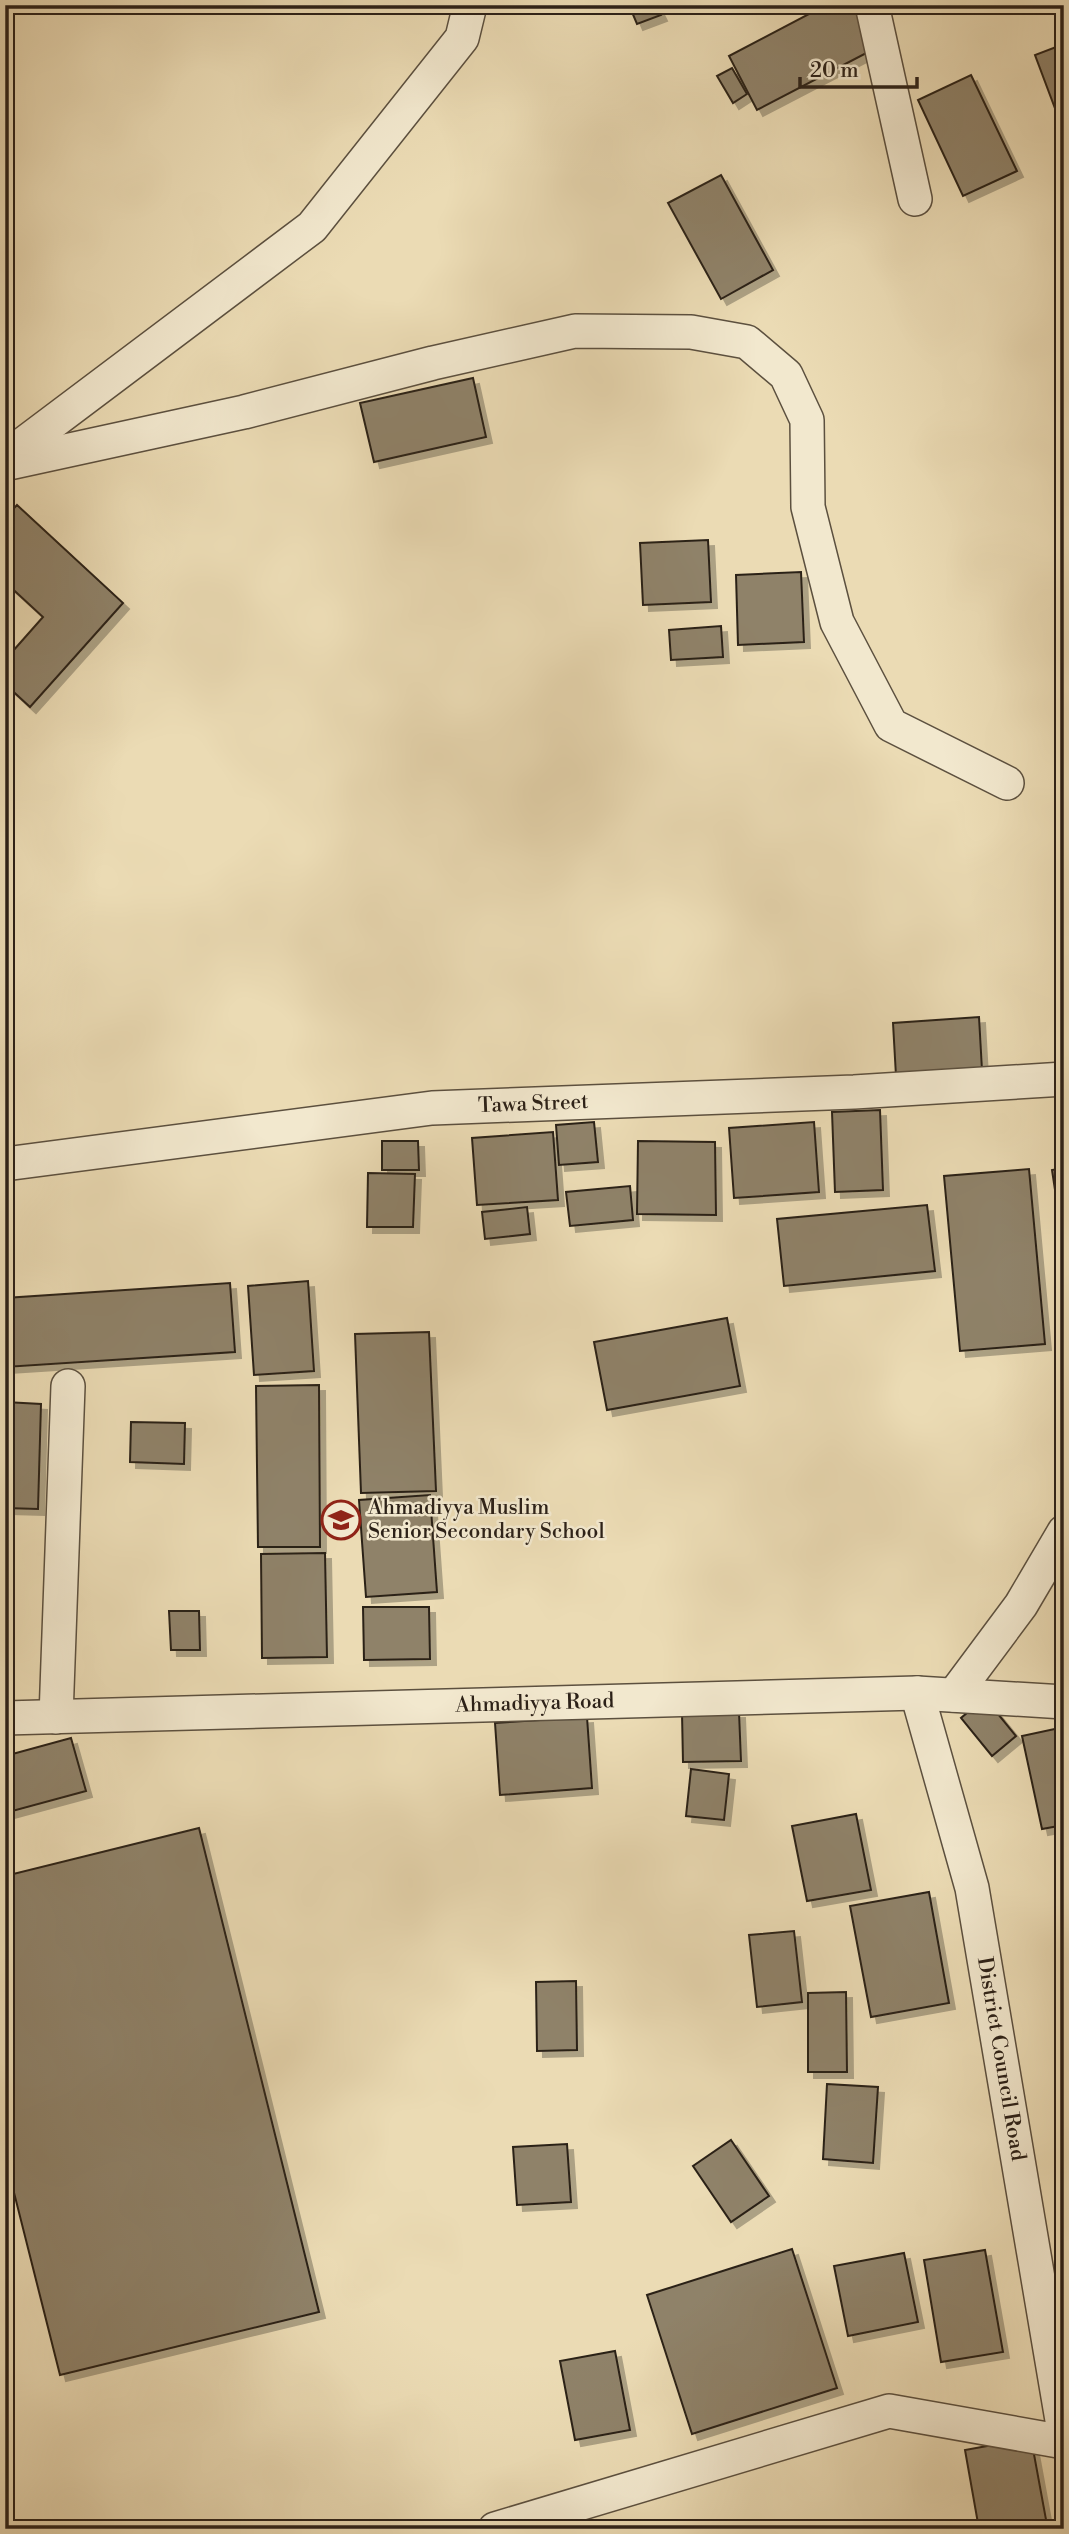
<svg xmlns="http://www.w3.org/2000/svg" width="1069" height="2534" viewBox="0 0 1069 2534" font-family="'Libre Bodoni',serif">
<style>
.building{fill:#8f8269;stroke:#2c2118;stroke-width:2;filter:url(#shadow)}
.lines{fill:none;stroke-linecap:round;stroke-linejoin:round}
.minor-casing{stroke:#5c503f;stroke-width:36}
.minor{stroke:#f2e8ce;stroke-width:33}
.labels{text-anchor:middle;dominant-baseline:central;stroke-width:5;stroke-linejoin:round;paint-order:stroke}
.street-label{font-size:21px;fill:#2c2118;stroke:#f2e8ce}
.poi-label{font-size:21px;fill:#2c2118;stroke:#f2e8ce;text-anchor:start}
</style>
<defs>
<filter id="shadow"><feDropShadow dx="6" dy="6" stdDeviation="0" flood-color="#0004"/></filter>
</defs>
<rect width="100%" height="100%" fill="#ebdbb4"/>
<filter id="stains"><feTurbulence type="fractalNoise" baseFrequency=".00286" numOctaves="4"/><feColorMatrix values="0 0 0 0 .2 0 0 0 0 .09 0 0 0 0 .02 0 0 0 .5 -.17"/></filter>
<radialGradient id="worn" r=".72"><stop offset=".6" stop-color="#630" stop-opacity="0"/><stop offset="1" stop-color="#630" stop-opacity=".3"/></radialGradient>
<g class="building">
<path d="M629,5H656L661,15L637,24Z"/>
<path d="M826,5H853L876,48L757,110L729,56Z"/>
<path d="M1064,44V127H1062L1035,55Z"/>
<path d="M732,68L747,94L733,103L717,76Z"/>
<path d="M971,75L1017,171L963,196L918,100Z"/>
<path d="M721,175L773,270L721,299L668,203Z"/>
<path d="M473,378L486,437L374,462L360,403Z"/>
<path d="M17,505L123,603L30,707L5,684V660L43,617L5,582V518Z"/>
<path d="M708,540L711,602L643,605L640,543Z"/>
<path d="M801,572L804,642L738,645L736,575Z"/>
<path d="M721,626L723,657L671,660L669,630Z"/>
<path d="M979,1017L982,1070L896,1076L893,1023Z"/>
<path d="M880,1110L883,1190L835,1192L832,1112Z"/>
<path d="M594,1122L598,1162L559,1165L556,1125Z"/>
<path d="M814,1122L819,1192L734,1198L729,1128Z"/>
<path d="M553,1132L558,1200L477,1205L472,1138Z"/>
<path d="M382,1141H418L419,1170H382Z"/>
<path d="M638,1141L715,1142L716,1215L637,1214Z"/>
<path d="M1064,1168V1249L1052,1170Z"/>
<path d="M1029,1169L1045,1344L960,1351L944,1176Z"/>
<path d="M368,1173L415,1174L413,1227H367Z"/>
<path d="M630,1186L633,1220L570,1226L566,1192Z"/>
<path d="M927,1205L935,1271L784,1286L777,1219Z"/>
<path d="M527,1207L530,1234L485,1239L482,1212Z"/>
<path d="M308,1281L314,1371L254,1375L248,1286Z"/>
<path d="M230,1283L235,1352L5,1367V1298Z"/>
<path d="M727,1318L740,1386L607,1410L594,1342Z"/>
<path d="M429,1332L436,1491L361,1493L355,1334Z"/>
<path d="M319,1385L320,1547H258L256,1386Z"/>
<path d="M5,1402L41,1404L38,1509L5,1508Z"/>
<path d="M131,1422L185,1423L184,1464L130,1462Z"/>
<path d="M430,1495L437,1592L366,1597L359,1500Z"/>
<path d="M325,1553L327,1657L262,1658L261,1554Z"/>
<path d="M363,1607H429L430,1659L364,1660Z"/>
<path d="M169,1611H199L200,1650H171Z"/>
<path d="M985,1698L1016,1736L992,1756L961,1718Z"/>
<path d="M739,1712L741,1761L683,1762L682,1713Z"/>
<path d="M587,1717L592,1788L500,1795L495,1723Z"/>
<path d="M1064,1727V1825L1042,1829L1022,1736Z"/>
<path d="M71,1738L86,1791L5,1813V1756Z"/>
<path d="M691,1769L729,1774L724,1820L686,1816Z"/>
<path d="M856,1814L871,1890L807,1901L792,1826Z"/>
<path d="M199,1828L319,2312L60,2375L5,2157V1876Z"/>
<path d="M929,1892L949,2003L871,2017L850,1906Z"/>
<path d="M1064,1894V1944L1057,1895Z"/>
<path d="M794,1931L802,2002L757,2007L749,1935Z"/>
<path d="M576,1981L577,2050L537,2051L536,1982Z"/>
<path d="M846,1992L847,2072H808V1993Z"/>
<path d="M827,2084L878,2087L873,2163L823,2159Z"/>
<path d="M731,2140L769,2196L731,2222L693,2166Z"/>
<path d="M567,2144L571,2202L517,2205L513,2147Z"/>
<path d="M792,2249L837,2388L692,2434L647,2295Z"/>
<path d="M985,2250L1003,2352L941,2362L924,2260Z"/>
<path d="M904,2253L918,2322L848,2336L834,2266Z"/>
<path d="M615,2351L630,2430L575,2440L560,2361Z"/>
<path d="M1031,2438L1047,2525L1028,2529H979L965,2450Z"/>
</g>
<g class="lines">
<defs>
<g id="minor">
<path d="M872,5L915,199"/>
<path d="M5,458L312,227L462,38L470,5"/>
<path d="M5,464L244,412L433,363L575,331L691,332L747,342L786,375L807,420L808,507L837,622L891,725L1007,783"/>
<path id="s1" d="M5,1164L432,1108L854,1092L1064,1079"/>
<path id="s2" d="M917,1693L972,1888L1064,2432"/>
<path d="M954,1695L1021,1605L1064,1532"/>
<path d="M56,1717L68,1386"/>
<path id="s3" d="M5,1718L917,1693L1064,1702"/>
<path d="M495,2529L889,2411L1064,2442"/>
</g>
</defs>
<use href="#minor" class="minor-casing"/>
<use href="#minor" class="minor"/>
</g>
<defs>
<symbol id="school-ring" viewBox="-11 -11 22 22"><circle r="9.5" fill="#f2e8ce" stroke="#8f2418" stroke-width="1.5"/><path d="M0-5L7-2L0 1L-7-2ZM-4 1L0 2.5L4 1V4Q0 6-4 4Z" fill="#8f2418"/></symbol>
</defs>
<g fill-rule="evenodd">
<use href="#school-ring" x="319" y="1498" width="44" height="44"/>
</g>
<g class="labels">
<g class="street-label">
<text stroke="none"><textPath href="#s1" startOffset="532">Tawa Street</textPath></text>
<text stroke="none"><textPath href="#s3" startOffset="530">Ahmadiyya Road</textPath></text>
<text stroke="none"><textPath href="#s2" startOffset="376">District Council Road</textPath></text>
</g>
<g class="poi-label">
<text x="368" y="1508">Ahmadiyya Muslim<tspan x="368" dy="24">Senior Secondary School</tspan></text>
</g>
</g>
<rect width="1069" height="2534" fill="none" stroke="#ebdbb4" stroke-width="28"/>
<rect x="7" y="7" width="1055" height="2520" fill="none" stroke="#2c2118" stroke-width="3.5"/>
<rect x="14" y="14" width="1041" height="2506" fill="none" stroke="#2c2118" stroke-width="2"/>
<path d="M800 77v10h117v-10" fill="none" stroke="#2c2118" stroke-width="3.5"/>
<text x="810" y="77" font-size="21" fill="#2c2118" stroke="#f2e8ce" stroke-width="5" paint-order="stroke">20 m</text>
<rect width="100%" height="100%" filter="url(#stains)"/>
<rect width="100%" height="100%" fill="url(#worn)"/>
</svg>
